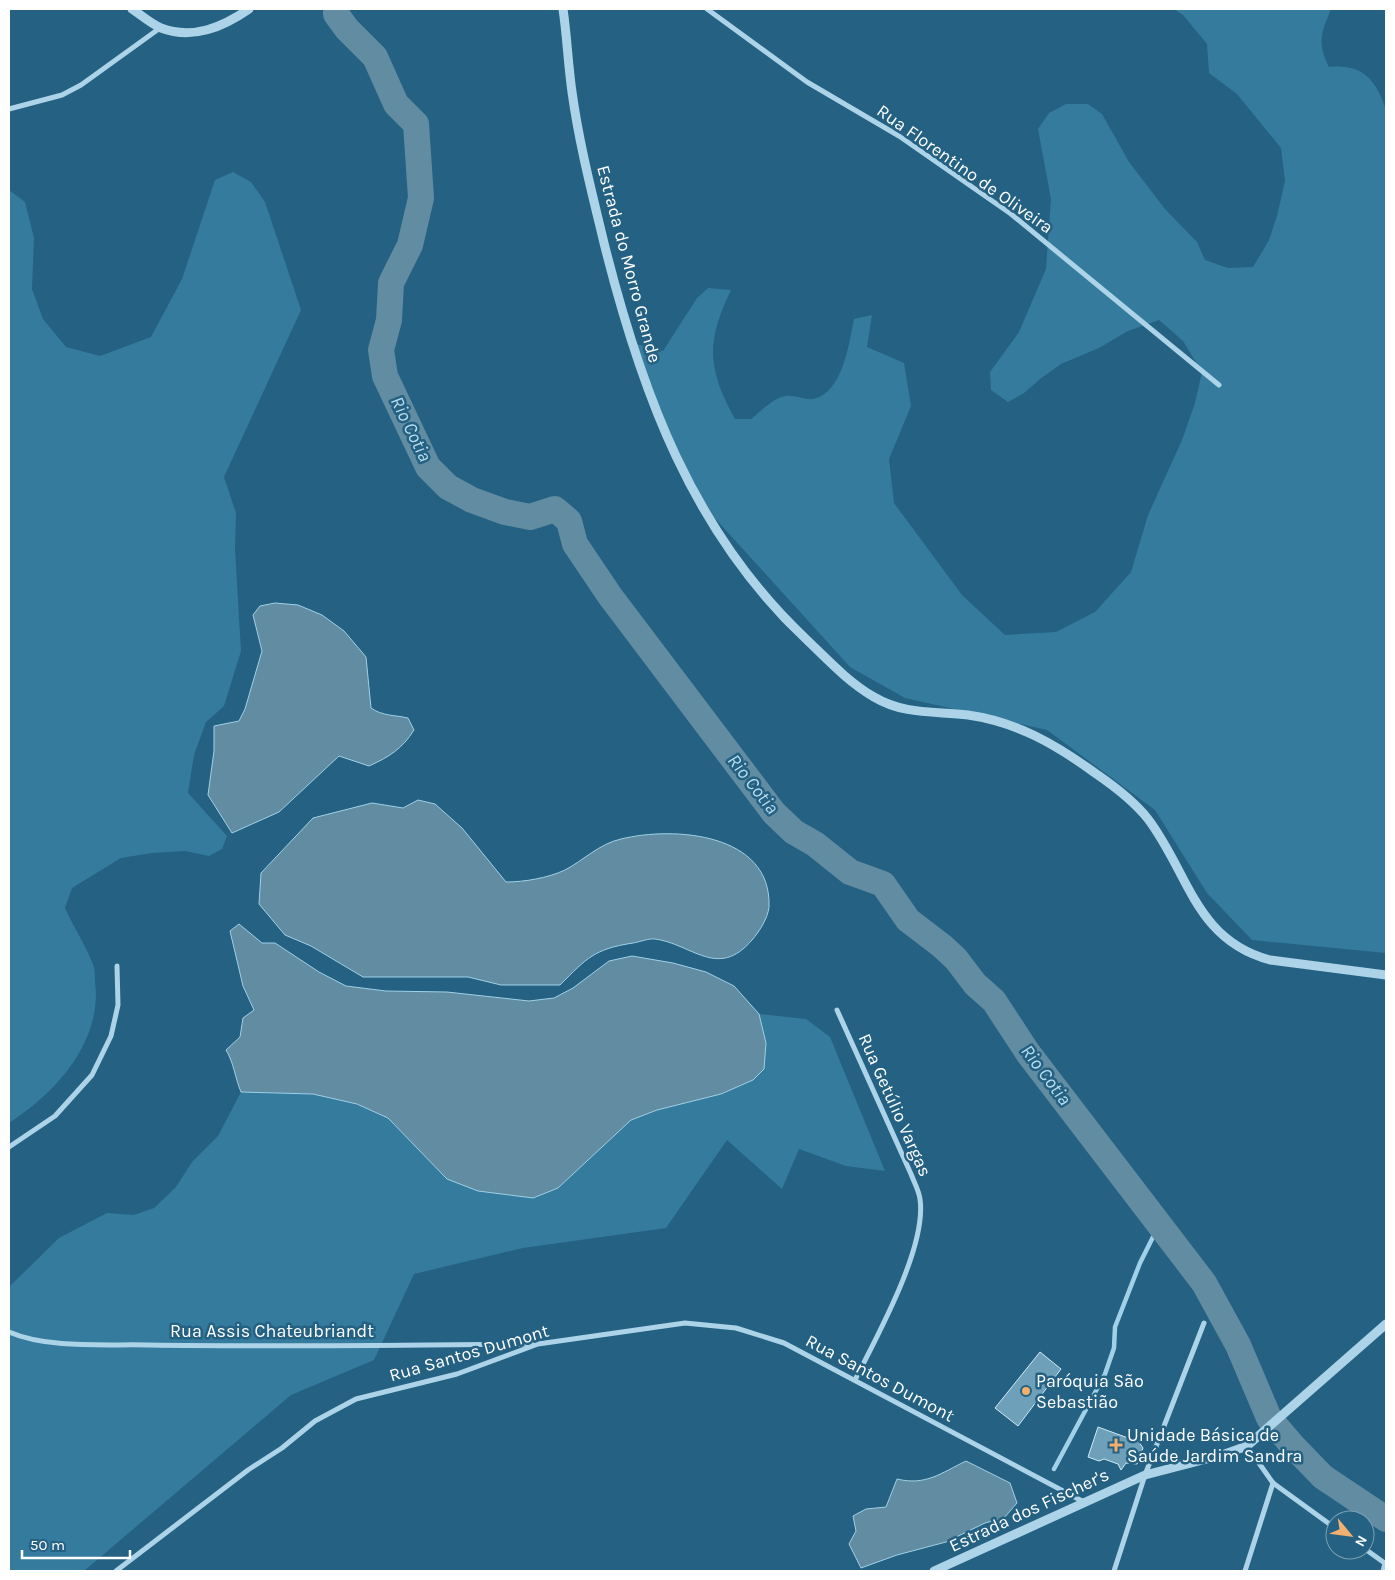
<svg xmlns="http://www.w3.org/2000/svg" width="1395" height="1580" viewBox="0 0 1395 1580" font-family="Karla,sans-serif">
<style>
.green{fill:#357b9d}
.water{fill:#618ca2;stroke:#a0d1e8}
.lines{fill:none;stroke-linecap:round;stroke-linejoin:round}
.stream{stroke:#a0d1e8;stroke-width:4.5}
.river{stroke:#618ca2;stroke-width:26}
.building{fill:#6ea0ba;stroke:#d0e9f6}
.minor{stroke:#acd3e7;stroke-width:5}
.tertiary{stroke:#acd3e7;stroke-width:9}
.poi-dot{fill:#f1b070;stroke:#246182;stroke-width:2}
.labels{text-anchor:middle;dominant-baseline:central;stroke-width:5;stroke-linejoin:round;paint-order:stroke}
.street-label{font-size:18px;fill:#fff;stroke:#246182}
.poi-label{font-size:18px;fill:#fff;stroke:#246182;text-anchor:start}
.water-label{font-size:19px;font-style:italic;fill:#b8ddef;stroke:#246182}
</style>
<rect width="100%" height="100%" fill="#246182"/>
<g class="green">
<path d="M1174,9H1331C1321,33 1317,43 1329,67C1361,64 1375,78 1385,107L1386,953L1252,940L1207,893L1155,810L1047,730L905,698L850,667L702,504L667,429L632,343L663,351L697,298L708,288L731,290C706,342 707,368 735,419H751C760,412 774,397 786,396C795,395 805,400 813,399C843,393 849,343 854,319L872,315L867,347L904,363L911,406L889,459L894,503L962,595L1005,635L1056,632L1095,612L1131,572L1148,515L1182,440L1195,403L1202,372L1183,341L1159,320L1128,331L1099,348L1061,364L1040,379L1024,393L1008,402L991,390L990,372L1019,332L1046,269L1051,199L1038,129L1049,113L1066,104H1088L1102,114L1129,162L1165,209L1197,242L1205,260L1228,268L1253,267L1269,240L1277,216L1285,181L1281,148L1237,94L1209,73L1207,44L1183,15Z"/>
<path d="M233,172L251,182L265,202L301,310L224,477L236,513L235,549L241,651L224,706L206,722L194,755L188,793L227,836L222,849L209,856L185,851L152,853L121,858L72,888L65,908C73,926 85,944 92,962C95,968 95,975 95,981C103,1041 56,1093 9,1123V190L25,202L34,238L32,289L43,319L66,347L100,356L151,337L182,279L215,180Z"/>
<path d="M759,1014L806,1019L830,1037L885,1171L846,1166L799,1149L782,1189L727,1140L666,1228L523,1248L414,1274L374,1360L291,1395L84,1571H9V1287L59,1238L107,1213L134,1215L154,1208L176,1187L192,1162L218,1136L241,1092L313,1094L357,1104L388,1118L447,1179L478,1191L533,1198L558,1188L631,1120L657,1110L718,1095L766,1043Z"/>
</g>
<g class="water">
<path d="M275,603L298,605L322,615L344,631L366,657L371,708C382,716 395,715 408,718L414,730C402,749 389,757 369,766L339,756L279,812L232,833L208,795L214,751V726L239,721L245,709L262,651L253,615L260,606Z"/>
<path d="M418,800L435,804L462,828L506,882C524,882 548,878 565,870C584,860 599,844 621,839C674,826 772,833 769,907C768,918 759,932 752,940C718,980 692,944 655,939C649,938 640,942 633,943C594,949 587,958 560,985H501L468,977H363L311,946L285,935L259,904L261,873L313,818L372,803L403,808Z"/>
<path d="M239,924L262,943H275L319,972L346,986L386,991L447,992L529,1001L554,998L573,988L609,961L632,956L673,963L706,972L734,986L759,1014L766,1043L764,1069L753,1080L721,1094L657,1110L631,1120L558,1188L533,1198L478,1191L447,1179L388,1118L357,1104L313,1094L241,1092C235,1078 234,1063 226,1050L240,1037L243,1018L254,1010L243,986L230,931Z"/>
<path d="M966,1461L1010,1483L1017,1503L1004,1518L985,1523L946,1542L897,1555L861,1568L849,1544L856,1531L853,1516L866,1509L886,1507L897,1479C926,1486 941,1473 966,1461Z"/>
</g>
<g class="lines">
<path class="stream" d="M1054,1469L1105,1374L1114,1348L1115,1327L1140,1263L1154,1235L1164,1232"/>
<path class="river" d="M336,9V14L347,29L375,57L396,104L416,124L421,198L410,245L391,283L389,320L381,350L385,376L428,467L448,487L472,500L505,512L530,517L555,509L569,521L575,544L610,596L774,813L794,832L815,844L850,872L883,884L908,920L942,946L956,959L975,984L994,1001L1028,1053L1204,1283L1238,1345L1269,1418L1292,1445L1323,1477L1386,1519"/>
</g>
<g class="building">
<path d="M1040,1352L1061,1369L1018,1426L995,1408Z"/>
<path d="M1098,1427L1139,1442L1143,1448L1137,1464L1126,1463L1121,1470L1118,1464L1104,1459L1099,1461L1088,1457Z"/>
</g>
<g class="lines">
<g class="minor">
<path d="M707,9L807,82L899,136L1011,214L1219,385"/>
<path d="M9,109L62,95L81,85L160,28"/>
<path d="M837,1010L911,1174C914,1182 919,1191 920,1199C927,1247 877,1336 855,1380"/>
<path d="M9,1147L55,1116L92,1075L111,1036L118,1005L117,966"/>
<path d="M9,1332C48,1349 106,1344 148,1345C276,1347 404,1345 532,1344"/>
<path d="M1247,1446L1273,1483L1335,1528"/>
<path d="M1365,1549L1386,1564"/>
<path d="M116,1571L248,1470L282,1448L315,1421L356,1399L457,1374L538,1344L685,1323L736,1328L784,1343L1084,1502"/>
<path d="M1114,1571L1145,1475L1204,1323"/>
<path d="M1245,1571L1273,1483"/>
<path d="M1383,1571L1385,1563"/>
</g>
<g class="tertiary">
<path d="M132,9C141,15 151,24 161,28C193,40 223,27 249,9"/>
<path d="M563,9C567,36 568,64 572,92C579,143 592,193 604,243C641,391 692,532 806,639C827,659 848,682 874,697C904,715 935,711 968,715C1017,722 1055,744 1095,773C1114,786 1134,801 1148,819C1189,873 1195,940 1270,960L1386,975"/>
<path d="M934,1571L1145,1475L1222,1455L1247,1446L1386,1324"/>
</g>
</g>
<g class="poi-dot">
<circle cx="1026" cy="1391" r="5"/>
<path d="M1113.5 1437.5h5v5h5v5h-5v5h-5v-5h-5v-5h5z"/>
</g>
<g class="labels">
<g class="street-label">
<text transform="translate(965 169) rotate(35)">Rua Florentino de Oliveira</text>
<text transform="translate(629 264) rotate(75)">Estrada do Morro Grande</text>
<text transform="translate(895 1105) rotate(66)">Rua Getúlio Vargas</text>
<text x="272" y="1331">Rua Assis Chateubriandt</text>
<text transform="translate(469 1353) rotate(-16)">Rua Santos Dumont</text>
<text transform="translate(880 1378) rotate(28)">Rua Santos Dumont</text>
<text transform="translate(1029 1510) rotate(-25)">Estrada dos Fischer's</text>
</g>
<g class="poi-label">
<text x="1036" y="1381">Paróquia São<tspan x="1036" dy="21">Sebastião</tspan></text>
<text x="1127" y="1435">Unidade Básica de<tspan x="1127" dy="21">Saúde Jardim Sandra</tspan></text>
</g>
<g class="water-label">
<text transform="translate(411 429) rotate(64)">Rio Cotia</text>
<text transform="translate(753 784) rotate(52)">Rio Cotia</text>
<text transform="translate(1046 1075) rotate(53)">Rio Cotia</text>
</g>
</g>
<rect width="1395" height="1580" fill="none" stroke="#ffffff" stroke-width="20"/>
<g transform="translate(1350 1535) rotate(119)"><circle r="24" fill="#246182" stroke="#7ca0b4"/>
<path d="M0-4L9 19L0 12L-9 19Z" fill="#f1b070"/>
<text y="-8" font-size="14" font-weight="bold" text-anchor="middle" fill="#ffffff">N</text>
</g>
<path d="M22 1550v8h108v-8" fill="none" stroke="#ffffff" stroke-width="2.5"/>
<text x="30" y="1550" font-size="15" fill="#ffffff" stroke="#246182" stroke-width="4" paint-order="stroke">50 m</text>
</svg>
